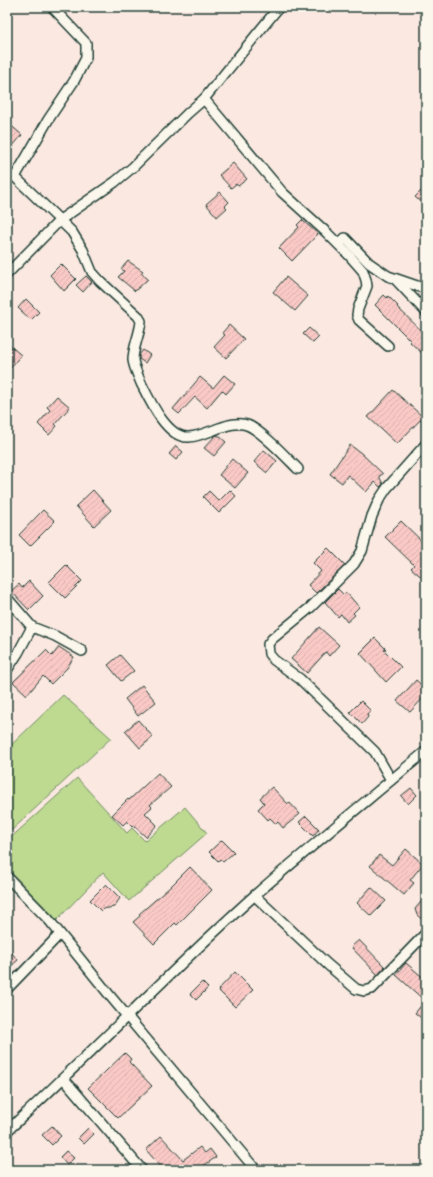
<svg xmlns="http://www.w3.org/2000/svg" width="433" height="1177" viewBox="0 0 433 1177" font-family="Pangolin,sans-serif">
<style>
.grass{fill:#bed990;stroke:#6e8b62}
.building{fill:url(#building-hatch);stroke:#1f3d34}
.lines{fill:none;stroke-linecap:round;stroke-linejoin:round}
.minor-casing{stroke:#1f3d34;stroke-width:12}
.minor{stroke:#fbf7ec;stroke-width:9}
</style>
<defs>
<pattern id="building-hatch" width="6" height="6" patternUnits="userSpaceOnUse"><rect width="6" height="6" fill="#fac9c6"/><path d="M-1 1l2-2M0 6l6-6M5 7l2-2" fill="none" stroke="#d6aeab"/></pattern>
</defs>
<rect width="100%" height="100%" fill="#fbe9e1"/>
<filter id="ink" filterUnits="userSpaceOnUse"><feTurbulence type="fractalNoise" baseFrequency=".025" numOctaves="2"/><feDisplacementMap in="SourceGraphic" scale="8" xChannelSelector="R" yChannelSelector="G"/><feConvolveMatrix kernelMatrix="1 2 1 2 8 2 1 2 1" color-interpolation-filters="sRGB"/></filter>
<g filter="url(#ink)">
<g class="grass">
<path d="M63,695L111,738L12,830L7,825V749Z"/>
<path d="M77,778L127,833L132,828L145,841L185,807L207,833L129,901L103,872L57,920L7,868V841Z"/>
</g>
<g class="building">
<path d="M7,122L22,135L7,153Z"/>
<path d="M233,163L247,179L238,186L236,184L231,188L219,175Z"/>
<path d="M426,186V207L415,197Z"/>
<path d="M220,192L229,202L225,206L227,208L217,217L206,204Z"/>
<path d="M302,220L318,234L292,261L279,248L299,227L297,225Z"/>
<path d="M128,261L143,271L141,273L148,279L135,291L118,277L124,271L121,269Z"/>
<path d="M61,264L76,279L64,291L50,275Z"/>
<path d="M86,276L92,282L83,292L76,285Z"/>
<path d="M286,277L308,296L295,311L273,292Z"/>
<path d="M384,295L387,298L388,296L398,306L397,307L426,335V357L410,342L411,341L375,305Z"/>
<path d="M26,299L39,312L31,320L18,308Z"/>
<path d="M229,325L244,339L226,358L214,347L225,335L222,333Z"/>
<path d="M309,328L319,337L313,343L303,334Z"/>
<path d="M7,343L21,355L7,372Z"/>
<path d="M143,350L150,355L145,363L139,359V355Z"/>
<path d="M224,375L235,384L226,394L222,390L207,408L195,397L179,414L173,409L200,377L213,388Z"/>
<path d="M393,390L423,417L397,444L368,417Z"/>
<path d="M57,396L70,407L55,424L57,426L49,435L38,424L50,410L47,407Z"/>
<path d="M218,435L226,442L214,456L204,448L215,436Z"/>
<path d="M350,445L361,453L383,474L379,476L383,484L380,487L375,482L366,492L348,475L342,483L330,474Z"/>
<path d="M176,446L183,452L176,460L169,454Z"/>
<path d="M264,450L277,461L267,473L254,462Z"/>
<path d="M232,459L248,473L235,488L219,475Z"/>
<path d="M93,490L111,510L94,526L76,506Z"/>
<path d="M230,490L236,496L219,513L203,497L209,491L219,501Z"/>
<path d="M43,510L55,521L30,546L19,535Z"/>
<path d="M401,521L426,545L422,551L426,554V581L411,568L414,565L385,537Z"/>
<path d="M328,548L345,565L316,593L308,585L321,571L313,563Z"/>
<path d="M66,565L82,581L65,598L49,582Z"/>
<path d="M29,581L43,596L29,610L11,591L19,584L22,588Z"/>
<path d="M338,589L344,595L346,592L359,607L353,613L355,615L347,622L341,614L338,617L325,602Z"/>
<path d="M319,627L339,645L329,656L326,652L307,673L291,659Z"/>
<path d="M375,638L386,649L384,650L401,667L386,682L360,653Z"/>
<path d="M59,647L74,657L67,668L51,684L43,676L27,695L13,682L46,650L52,656Z"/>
<path d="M120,655L134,671L121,681L108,665Z"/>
<path d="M416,680L426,689V695L410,712L397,701Z"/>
<path d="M142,685L156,702L138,716L125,699Z"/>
<path d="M361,701L371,711L367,714L368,717L362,724L350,712Z"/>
<path d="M138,720L153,737L140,748L125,731Z"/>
<path d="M158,773L171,787L150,805L152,807L145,813L157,825L146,837L133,825L132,826L127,821L123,825L112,815L128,799L129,800Z"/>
<path d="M272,787L288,804L289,802L300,814L283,828L278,822L276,824L270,818L268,820L258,809L264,803L260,798Z"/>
<path d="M411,788L417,795L408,804L401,796Z"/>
<path d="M306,816L319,829L313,836L299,822Z"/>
<path d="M222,840L234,852L223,862L220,859L218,861L209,852Z"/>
<path d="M406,849L423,864L410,880L414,883L404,895L370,866L379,855L392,865Z"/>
<path d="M190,867L212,890L177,925L175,923L154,944L133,922L140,916L139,914L170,887Z"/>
<path d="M106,884L120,898L114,907L103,909L101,911L90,900Z"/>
<path d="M371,887L386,901L371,916L357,903Z"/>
<path d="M426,896V923L417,915L415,909Z"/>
<path d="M359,940L385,967L378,975L351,947Z"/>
<path d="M7,948L18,960L11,966L7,962Z"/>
<path d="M406,963L426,980V1022L415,1013L425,1001L396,975Z"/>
<path d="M235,972L253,990L235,1007L218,990Z"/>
<path d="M202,982L208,988L196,1000L190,994Z"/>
<path d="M125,1053L131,1059L129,1062L152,1086L118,1118L88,1088Z"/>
<path d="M52,1126L61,1136L52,1145L42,1135Z"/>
<path d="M88,1128L94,1134L84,1144L78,1138Z"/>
<path d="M161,1136L183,1160L200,1147L205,1153L210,1149L216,1157L198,1170H164L146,1150Z"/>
<path d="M66,1151L74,1158L67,1165L60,1157Z"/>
</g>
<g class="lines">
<defs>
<g id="minor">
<path d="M52,7L86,43V58L74,81L48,120L15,177L72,232L83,250L92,272L100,281L138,316L141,321C140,334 133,347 133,360C134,368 138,375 141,383C149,399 167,439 189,437C207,436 230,419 247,425C261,430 287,458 298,469"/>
<path d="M204,99L282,192L326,232L349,255L363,271L366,280L367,286L358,309L357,315L359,320L388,346"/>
<path d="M339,244L345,238L369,263L388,276L420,287L426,288"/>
<path d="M7,274L60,220L115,182L133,167L188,113L204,99L279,7"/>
<path d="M395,279L426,312"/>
<path d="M7,598L32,627L18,653L7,670"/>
<path d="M32,627L55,636L82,651"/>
<path d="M391,780L375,752L300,679L274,660L269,654L268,644L272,639L311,607L354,564L362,551L372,516L379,500L387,488L426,444"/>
<path d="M7,877L49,920L111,997L256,1170"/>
<path d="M255,896L327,964L356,989L364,991L372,989L426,933"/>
<path d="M7,989L60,934"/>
<path d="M64,1079L142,1170"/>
<path d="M7,1131C91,1054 170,971 255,895C311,846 369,799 426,751"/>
</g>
</defs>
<use href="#minor" class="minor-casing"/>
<use href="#minor" class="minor"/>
</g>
</g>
<rect width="433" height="1177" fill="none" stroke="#fbf7ec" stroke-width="24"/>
<rect x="12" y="12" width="409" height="1153" fill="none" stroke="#1f3d34" stroke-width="1.5" filter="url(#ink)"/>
</svg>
